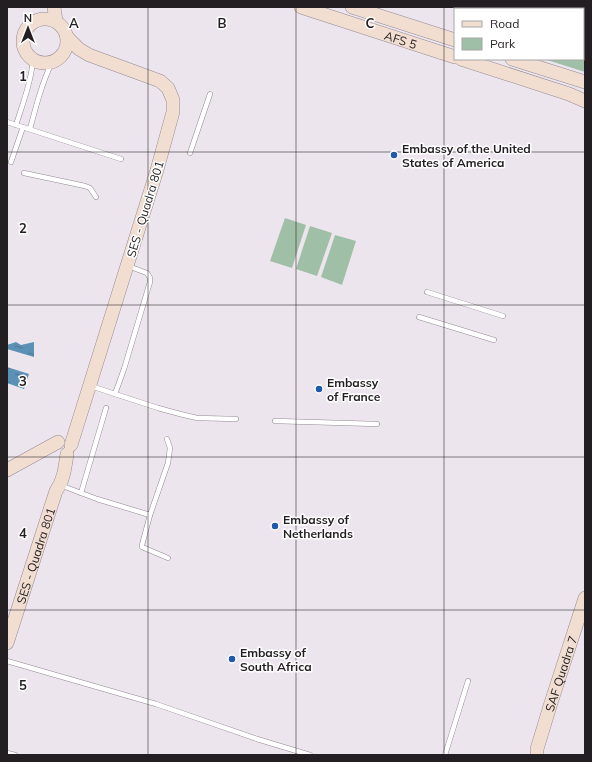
<svg xmlns="http://www.w3.org/2000/svg" width="592" height="762" viewBox="0 0 592 762" font-family="Mulish,sans-serif">
<style>
.green{fill:#9fc0a6}
.water{fill:url(#water-ripples)}
.lines{fill:none;stroke-linecap:round;stroke-linejoin:round}
.lane-casing{stroke:#938b93;stroke-width:5.5}
.secondary-casing{stroke:#938b93;stroke-width:14}
.lane{stroke:#fff;stroke-width:4.5}
.secondary{stroke:#f1ded1;stroke-width:13}
.grid{fill:none;stroke:#221e21;stroke-width:1;stroke-opacity:0.55}
.poi-dot{fill:#1e59aa;stroke:#fff;stroke-width:1.5}
.labels{text-anchor:middle;dominant-baseline:central;stroke-width:3;stroke-linejoin:round;paint-order:stroke}
.street-label{font-size:12px;fill:#221e21;stroke:#fff}
.poi-label{font-size:12px;font-weight:bold;fill:#221e21;stroke:#fff;text-anchor:start}
.grid-label{font-size:13px;text-anchor:middle;font-weight:bold;fill:#221e21;stroke:#fff;stroke-width:3;stroke-linejoin:round;paint-order:stroke}
</style>
<defs>
<pattern id="water-ripples" width="26" height="14" patternUnits="userSpaceOnUse"><rect width="26" height="14" fill="#5b91b5"/><path d="M2 4q2-2 4 0t4 0M15 11q2-2 4 0t4 0" fill="none" stroke="#4b7693"/></pattern>
</defs>
<rect width="100%" height="100%" fill="#ede5ed"/>
<g class="green">
<path d="M481,7H585V72L544,59H583V9H481Z"/>
<path d="M285,218L306,225L292,268L270,261Z"/>
<path d="M310,226L332,233L317,276L296,269Z"/>
<path d="M335,235L356,241L342,285L321,277Z"/>
</g>
<g class="water">
<path d="M16,342L21,345L34,342V357L7,349V345Z"/>
<path d="M7,367L29,374L24,389L7,383Z"/>
</g>
<g class="lines">
<defs>
<g id="lane">
<path d="M7,122L121,159"/>
<path d="M16,125C23,103 31,82 33,60"/>
<path d="M30,129C36,106 42,83 52,62"/>
<path d="M190,153L210,94"/>
<path d="M11,162L23,127"/>
<path d="M24,173L85,186L90,188L96,197"/>
<path d="M427,292L503,316"/>
<path d="M419,317L494,340"/>
<path d="M91,386L115,394L124,369L150,282V278L147,273L128,266"/>
<path d="M115,394L158,408L180,414L197,418L236,419"/>
<path d="M275,421L377,424"/>
<path d="M60,485L97,499L150,515L168,463L170,448L167,439"/>
<path d="M81,493L106,408"/>
<path d="M150,515L142,545V547L168,558"/>
<path d="M7,661L156,704L257,739L310,755"/>
<path d="M7,753L15,755"/>
<path d="M445,755L468,681"/>
</g>
<g id="secondary">
<path d="M54,7L56,21"/>
<path id="s1" d="M301,7L455,57"/>
<path d="M352,7L455,40"/>
<circle cx="45" cy="41" r="22"/>
<path d="M67,37L79,49L89,55L160,81L168,88L173,100V112L157,170L71,445"/>
<path d="M461,59L569,94L585,101"/>
<path d="M512,59L585,82"/>
<path d="M7,470L58,442"/>
<path id="s2" d="M7,643L56,491C64,480 65,467 67,454"/>
<path id="s3" d="M537,755V749L550,706L585,598"/>
</g>
</defs>
<use href="#lane" class="lane-casing"/>
<use href="#secondary" class="secondary-casing"/>
<use href="#lane" class="lane"/>
<use href="#secondary" class="secondary"/>
</g>
<path class="grid" d="M148,7V755M296,7V755M444,7V755M7,152H585M7,305H585M7,457H585M7,610H585"/>
<g class="poi-dot">
<circle cx="394" cy="155" r="4"/>
<circle cx="319" cy="389" r="4"/>
<circle cx="275" cy="526" r="4"/>
<circle cx="232" cy="659" r="4"/>
</g>
<g class="labels">
<g class="street-label">
<text stroke="none"><textPath href="#s1" startOffset="105">AFS 5</textPath></text>
<text transform="translate(145 209) rotate(-73)">SES - Quadra 801</text>
<text stroke="none"><textPath href="#s2" startOffset="92">SES - Quadra 801</textPath></text>
<text stroke="none"><textPath href="#s3" startOffset="85">SAF Quadra 7</textPath></text>
</g>
<g class="poi-label">
<text x="402" y="148">Embassy of the United<tspan x="402" dy="14">States of America</tspan></text>
<text x="327" y="382">Embassy<tspan x="327" dy="14">of France</tspan></text>
<text x="283" y="519">Embassy of<tspan x="283" dy="14">Netherlands</tspan></text>
<text x="240" y="652">Embassy of<tspan x="240" dy="14">South Africa</tspan></text>
</g>
</g>
<g class="grid-label">
<text x="74" y="28">A</text>
<text x="222" y="28">B</text>
<text x="370" y="28">C</text>
<text x="23" y="81">1</text>
<text x="23" y="233">2</text>
<text x="23" y="386">3</text>
<text x="23" y="538">4</text>
<text x="23" y="690">5</text>
</g>
<rect width="592" height="762" fill="none" stroke="#221e21" stroke-width="16"/>
<rect x="454" y="8" width="130" height="52" fill="#ffffff" stroke="#a7a5a6"/>
<rect x="462" y="21" width="20" height="6" fill="#f1ded1" stroke="#a7a5a6"/>
<text x="490" y="28" font-size="12" fill="#221e21">Road</text>
<rect x="462" y="38" width="20" height="12" fill="#9fc0a6" stroke="#a7a5a6"/>
<text x="490" y="48" font-size="12" fill="#221e21">Park</text>
<g transform="translate(28 28)" stroke="#ffffff" stroke-width="3" paint-order="stroke">
<path d="M0-3L7 15L0 10L-7 15Z" fill="#221e21"/>
<text y="-6" font-size="11" font-weight="bold" text-anchor="middle" fill="#221e21">N</text>
</g>
</svg>
